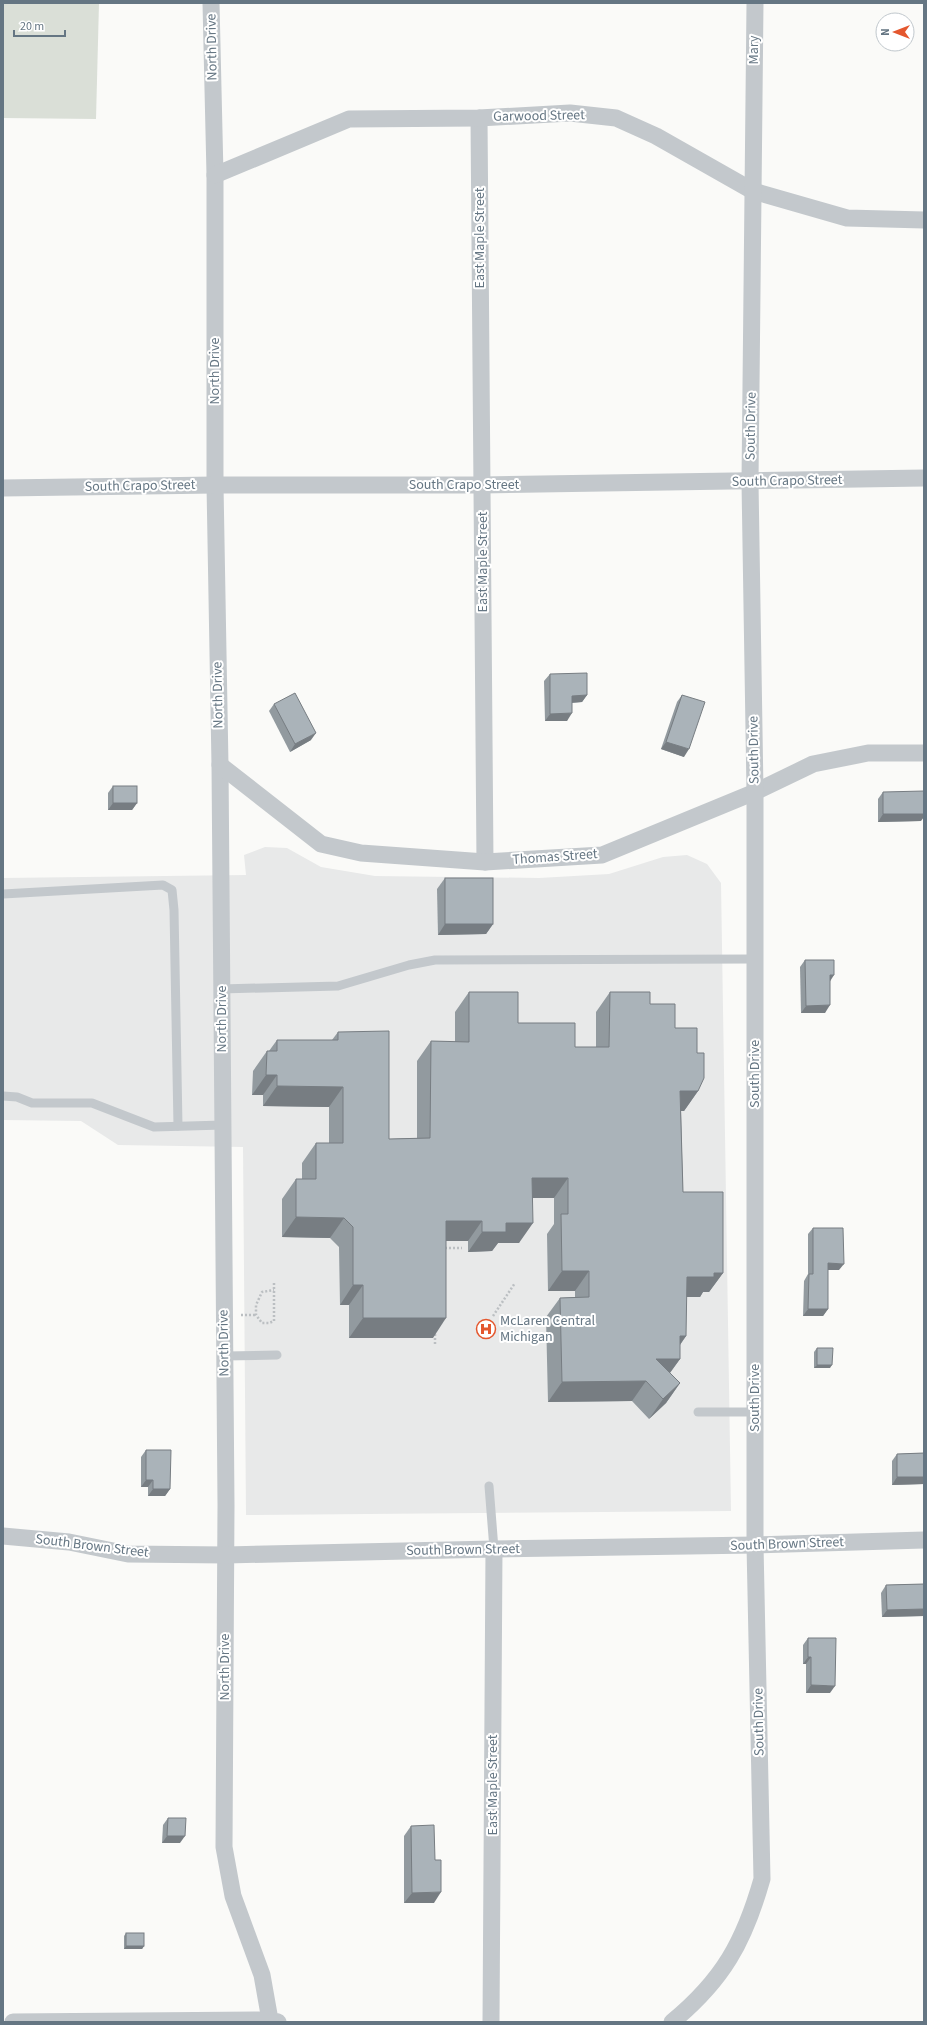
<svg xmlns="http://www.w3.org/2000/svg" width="927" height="2025" viewBox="0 0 927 2025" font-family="'Source Sans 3',sans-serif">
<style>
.built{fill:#e8e9e9}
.green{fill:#dadfd7}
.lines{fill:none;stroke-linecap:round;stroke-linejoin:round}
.path{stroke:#bbbfc2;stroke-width:2.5;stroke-dasharray:2 2;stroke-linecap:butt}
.lane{stroke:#c3c8cc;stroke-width:9}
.street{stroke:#c3c8cc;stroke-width:17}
.wall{fill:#929a9f}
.shaded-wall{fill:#777d82}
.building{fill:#aab3b9;stroke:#777d82}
.labels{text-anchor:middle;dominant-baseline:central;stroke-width:4;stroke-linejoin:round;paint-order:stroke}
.street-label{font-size:14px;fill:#657683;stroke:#fff}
.poi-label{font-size:14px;fill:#657683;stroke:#fff;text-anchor:start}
</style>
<rect width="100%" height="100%" fill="#fafaf8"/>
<path class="built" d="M265,847L287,848L321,867L375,876L539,878L609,874L663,857L687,855L707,864L721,883L731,1511L246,1515L243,1147L118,1145L81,1121L3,1120V878L246,875L244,855Z"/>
<path class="green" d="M3,3H99L96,119L3,118Z"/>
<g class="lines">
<g class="path">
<path d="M445,1248H462"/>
<path d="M274,1283V1321L269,1323H262L256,1315V1305L262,1292L274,1290"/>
<path d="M241,1315H256"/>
<path d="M493,1316L515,1283"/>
<path d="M435,1344V1333"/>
</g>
<g class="lane">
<path d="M3,894L163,885L172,890L174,910L178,1126"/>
<path d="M221,989L338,986L409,965L435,960L755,959"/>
<path d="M3,1096L17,1097L32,1103H92L154,1127L223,1125"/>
<path d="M224,1356L277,1355"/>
<path d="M698,1412H755"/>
<path d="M489,1486L494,1549"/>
</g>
<g class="street">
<path d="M211,3L215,175V485L220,765L226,1505L224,1847L233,1896L262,1975L270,2020L278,2022"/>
<path d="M479,118L485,862"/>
<path d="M215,175L349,119L479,118L570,113L616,118L656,136L753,191L847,218L924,220"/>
<path d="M3,488L215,485H482L924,478"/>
<path d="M220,765L321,844L361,853L485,862L602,855L755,792L813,764L868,753H924"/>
<path d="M3,1536L69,1542L128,1554L226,1555L494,1549L755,1545L924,1540"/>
<path d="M13,2022L270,2020"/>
<path d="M491,2022L494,1549"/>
<path d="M672,2022C723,1980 744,1942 762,1879L755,1545V792L750,482L755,3"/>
</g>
</g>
<g class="wall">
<path d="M550,674L587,695L582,702L572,703L567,721H545L544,681Z"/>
<path d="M682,695L684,757L661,749L677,702Z"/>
<path d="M274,704L311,740L290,752L269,711Z"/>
<path d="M113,786L137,803L132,810H108V793Z"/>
<path d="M883,792L921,821L878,822V799Z"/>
<path d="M445,878L493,924L486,934L438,935L437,889Z"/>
<path d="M805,960L830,982L825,1013H801L800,967Z"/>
<path d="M469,992L518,1023L575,1047H596V1012L610,992L650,1004L675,1028L697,1053L698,1091L684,1111H681L683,1192L723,1273L709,1292H703L700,1297H686V1336L680,1345V1359L670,1373L680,1383L666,1403L649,1419L632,1401L548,1402L546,1317L560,1298L575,1297V1291H548L547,1234L554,1224V1198H533L519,1243H498L492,1251L468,1252V1241H446L433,1338H349V1305H340L339,1247L330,1238L282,1237V1199L296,1179H302V1163L316,1143H329V1107L263,1106V1095H252L253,1071L267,1051H269L277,1040H332L338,1032L389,1139L417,1138V1061L431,1041L455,1042V1012Z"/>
<path d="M813,1228L839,1270H828V1309L823,1316H803L804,1281L808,1274V1234Z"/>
<path d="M817,1348L830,1368H814V1352Z"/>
<path d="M146,1450L170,1489L165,1496H148V1487H141V1457Z"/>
<path d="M924,1453V1484L892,1485V1461L897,1454Z"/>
<path d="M924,1584V1616L882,1617L881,1593L886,1585Z"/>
<path d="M808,1638L830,1693H806V1664H803V1645Z"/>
<path d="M168,1818L180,1843H162L163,1825Z"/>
<path d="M411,1826L434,1903H404V1836Z"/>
<path d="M126,1933L144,1946L142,1949H124V1936Z"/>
</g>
<g class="shaded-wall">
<path d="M587,695L582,702L567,703L572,696Z"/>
<path d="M572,713L567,721H545L550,714Z"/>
<path d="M316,733L311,740L290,752L295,744Z"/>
<path d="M666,742L689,749L684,757L661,749Z"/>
<path d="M113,803H137L132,810H108Z"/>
<path d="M883,814H924V817L921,821L878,822Z"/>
<path d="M445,924H493L486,934L438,935Z"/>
<path d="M830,975H834L829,983Z"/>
<path d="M830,1005L825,1013H801L806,1006Z"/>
<path d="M266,1075H277L263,1095H252Z"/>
<path d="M277,1086L343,1087L329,1107L263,1106Z"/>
<path d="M680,1091H698L684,1111H666Z"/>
<path d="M532,1178H568L554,1198H519Z"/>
<path d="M296,1217L344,1218L330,1238L282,1237Z"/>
<path d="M446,1221H482L468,1241H432Z"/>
<path d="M506,1223H533L519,1243H498L492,1251L468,1252L482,1232Z"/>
<path d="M828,1263L844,1264L839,1270H824Z"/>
<path d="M562,1271H589L575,1291H548Z"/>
<path d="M714,1273H723L709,1292H703L700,1297H673L687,1277Z"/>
<path d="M353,1285H363L349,1305H340Z"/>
<path d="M808,1309H828L823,1316H803Z"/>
<path d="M363,1318H446L433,1338H349Z"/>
<path d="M680,1336H686L672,1356Z"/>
<path d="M656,1359H680L666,1378Z"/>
<path d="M817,1365H832L830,1368H814Z"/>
<path d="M646,1381L632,1401L548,1402L562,1382Z"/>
<path d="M680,1383L666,1403L649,1419L663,1399Z"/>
<path d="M897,1477H924V1484L892,1485Z"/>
<path d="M146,1480H153L148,1487H141Z"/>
<path d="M153,1489H170L165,1496H148Z"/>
<path d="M924,1609V1616L882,1617L887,1610Z"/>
<path d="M808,1657H811L806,1664H803Z"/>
<path d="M811,1685L835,1686L830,1693H806Z"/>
<path d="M167,1836H185L180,1843H162Z"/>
<path d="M441,1892L434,1903H404L412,1893Z"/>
<path d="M126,1946H144L142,1949H124Z"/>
</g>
<g class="building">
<path d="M587,673V695L572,696V713L550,714V674Z"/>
<path d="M295,693L316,733L295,744L274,704Z"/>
<path d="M682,695L705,702L689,749L666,742Z"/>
<rect x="113" y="786" width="24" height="17"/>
<path d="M924,791V814H883V792Z"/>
<rect x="445" y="878" width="48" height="46"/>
<path d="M805,960H834V975H830V1005L806,1006Z"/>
<path d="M469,992H518V1023H575V1047H609L610,992H650V1004H675V1028H697V1053H704V1078L698,1091H680L683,1192H723V1273H714V1277H687L686,1336H680V1359H656L680,1383L663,1399L646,1381L562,1382L560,1298L589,1297V1271H562L561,1214H568V1178H532L533,1223H506V1232H482V1221H446V1318H363V1285H353V1227L344,1218L296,1217V1179H316V1143H343V1087L277,1086V1075H266L267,1051H277V1040H338V1032L389,1031V1139L430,1138L431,1041L469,1042Z"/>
<path d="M813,1228H843L844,1264L828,1263V1309H808L809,1274H813Z"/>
<path d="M817,1348H833L832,1365H817Z"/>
<path d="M146,1450H171L170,1489H153V1480H146Z"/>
<path d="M924,1453V1477H897V1454Z"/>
<path d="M924,1584V1609L887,1610L886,1585Z"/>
<path d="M808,1638H836L835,1686L811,1685V1657H808Z"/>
<path d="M168,1818H186L185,1836H167Z"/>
<path d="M434,1825L435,1860H441V1892L412,1893L411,1826Z"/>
<rect x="126" y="1933" width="18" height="13"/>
</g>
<defs>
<symbol id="hospital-ring" viewBox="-11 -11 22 22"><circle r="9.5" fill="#fff" stroke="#e4572e" stroke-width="1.5"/><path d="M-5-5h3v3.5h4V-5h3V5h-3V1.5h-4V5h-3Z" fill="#e4572e"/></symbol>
</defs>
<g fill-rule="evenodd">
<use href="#hospital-ring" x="475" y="1318" width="22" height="22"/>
</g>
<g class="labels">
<g class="street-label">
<text transform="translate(212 47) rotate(-91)">North Drive</text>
<text transform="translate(754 50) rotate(-90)">Mary</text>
<text transform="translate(539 116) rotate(-1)">Garwood Street</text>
<text transform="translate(480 238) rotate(-90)">East Maple Street</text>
<text transform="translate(215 371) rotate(-90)">North Drive</text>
<text transform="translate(751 426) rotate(-89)">South Drive</text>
<text transform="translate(787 481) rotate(-1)">South Crapo Street</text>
<text x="464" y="485">South Crapo Street</text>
<text transform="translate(140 486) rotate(-1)">South Crapo Street</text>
<text transform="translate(483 562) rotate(-90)">East Maple Street</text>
<text transform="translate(218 695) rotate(-91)">North Drive</text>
<text transform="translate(754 750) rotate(-91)">South Drive</text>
<text transform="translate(555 857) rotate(-4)">Thomas Street</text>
<text transform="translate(222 1019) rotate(-90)">North Drive</text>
<text transform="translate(755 1074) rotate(-90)">South Drive</text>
<text transform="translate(224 1343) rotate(-91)">North Drive</text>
<text transform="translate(755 1398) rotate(-90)">South Drive</text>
<text transform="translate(787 1544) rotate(-2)">South Brown Street</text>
<text transform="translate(92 1546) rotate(7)">South Brown Street</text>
<text transform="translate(463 1550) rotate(-1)">South Brown Street</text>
<text transform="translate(225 1667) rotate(-90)">North Drive</text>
<text transform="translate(759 1722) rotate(-91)">South Drive</text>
<text transform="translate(493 1785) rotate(-90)">East Maple Street</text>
</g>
<g class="poi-label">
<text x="500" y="1321">McLaren Central<tspan x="500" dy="16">Michigan</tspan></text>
</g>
</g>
<rect width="927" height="2025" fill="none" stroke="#657683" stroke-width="8"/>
<g transform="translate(895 32) rotate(270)"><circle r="19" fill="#ffffff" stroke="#c1c8cd"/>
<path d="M0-3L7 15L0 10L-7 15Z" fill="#e4572e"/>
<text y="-6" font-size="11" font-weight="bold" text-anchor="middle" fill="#657683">N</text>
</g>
<path d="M14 30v6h51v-6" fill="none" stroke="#657683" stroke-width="2"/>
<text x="20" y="30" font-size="12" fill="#657683" stroke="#ffffff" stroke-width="3" paint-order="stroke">20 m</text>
</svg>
